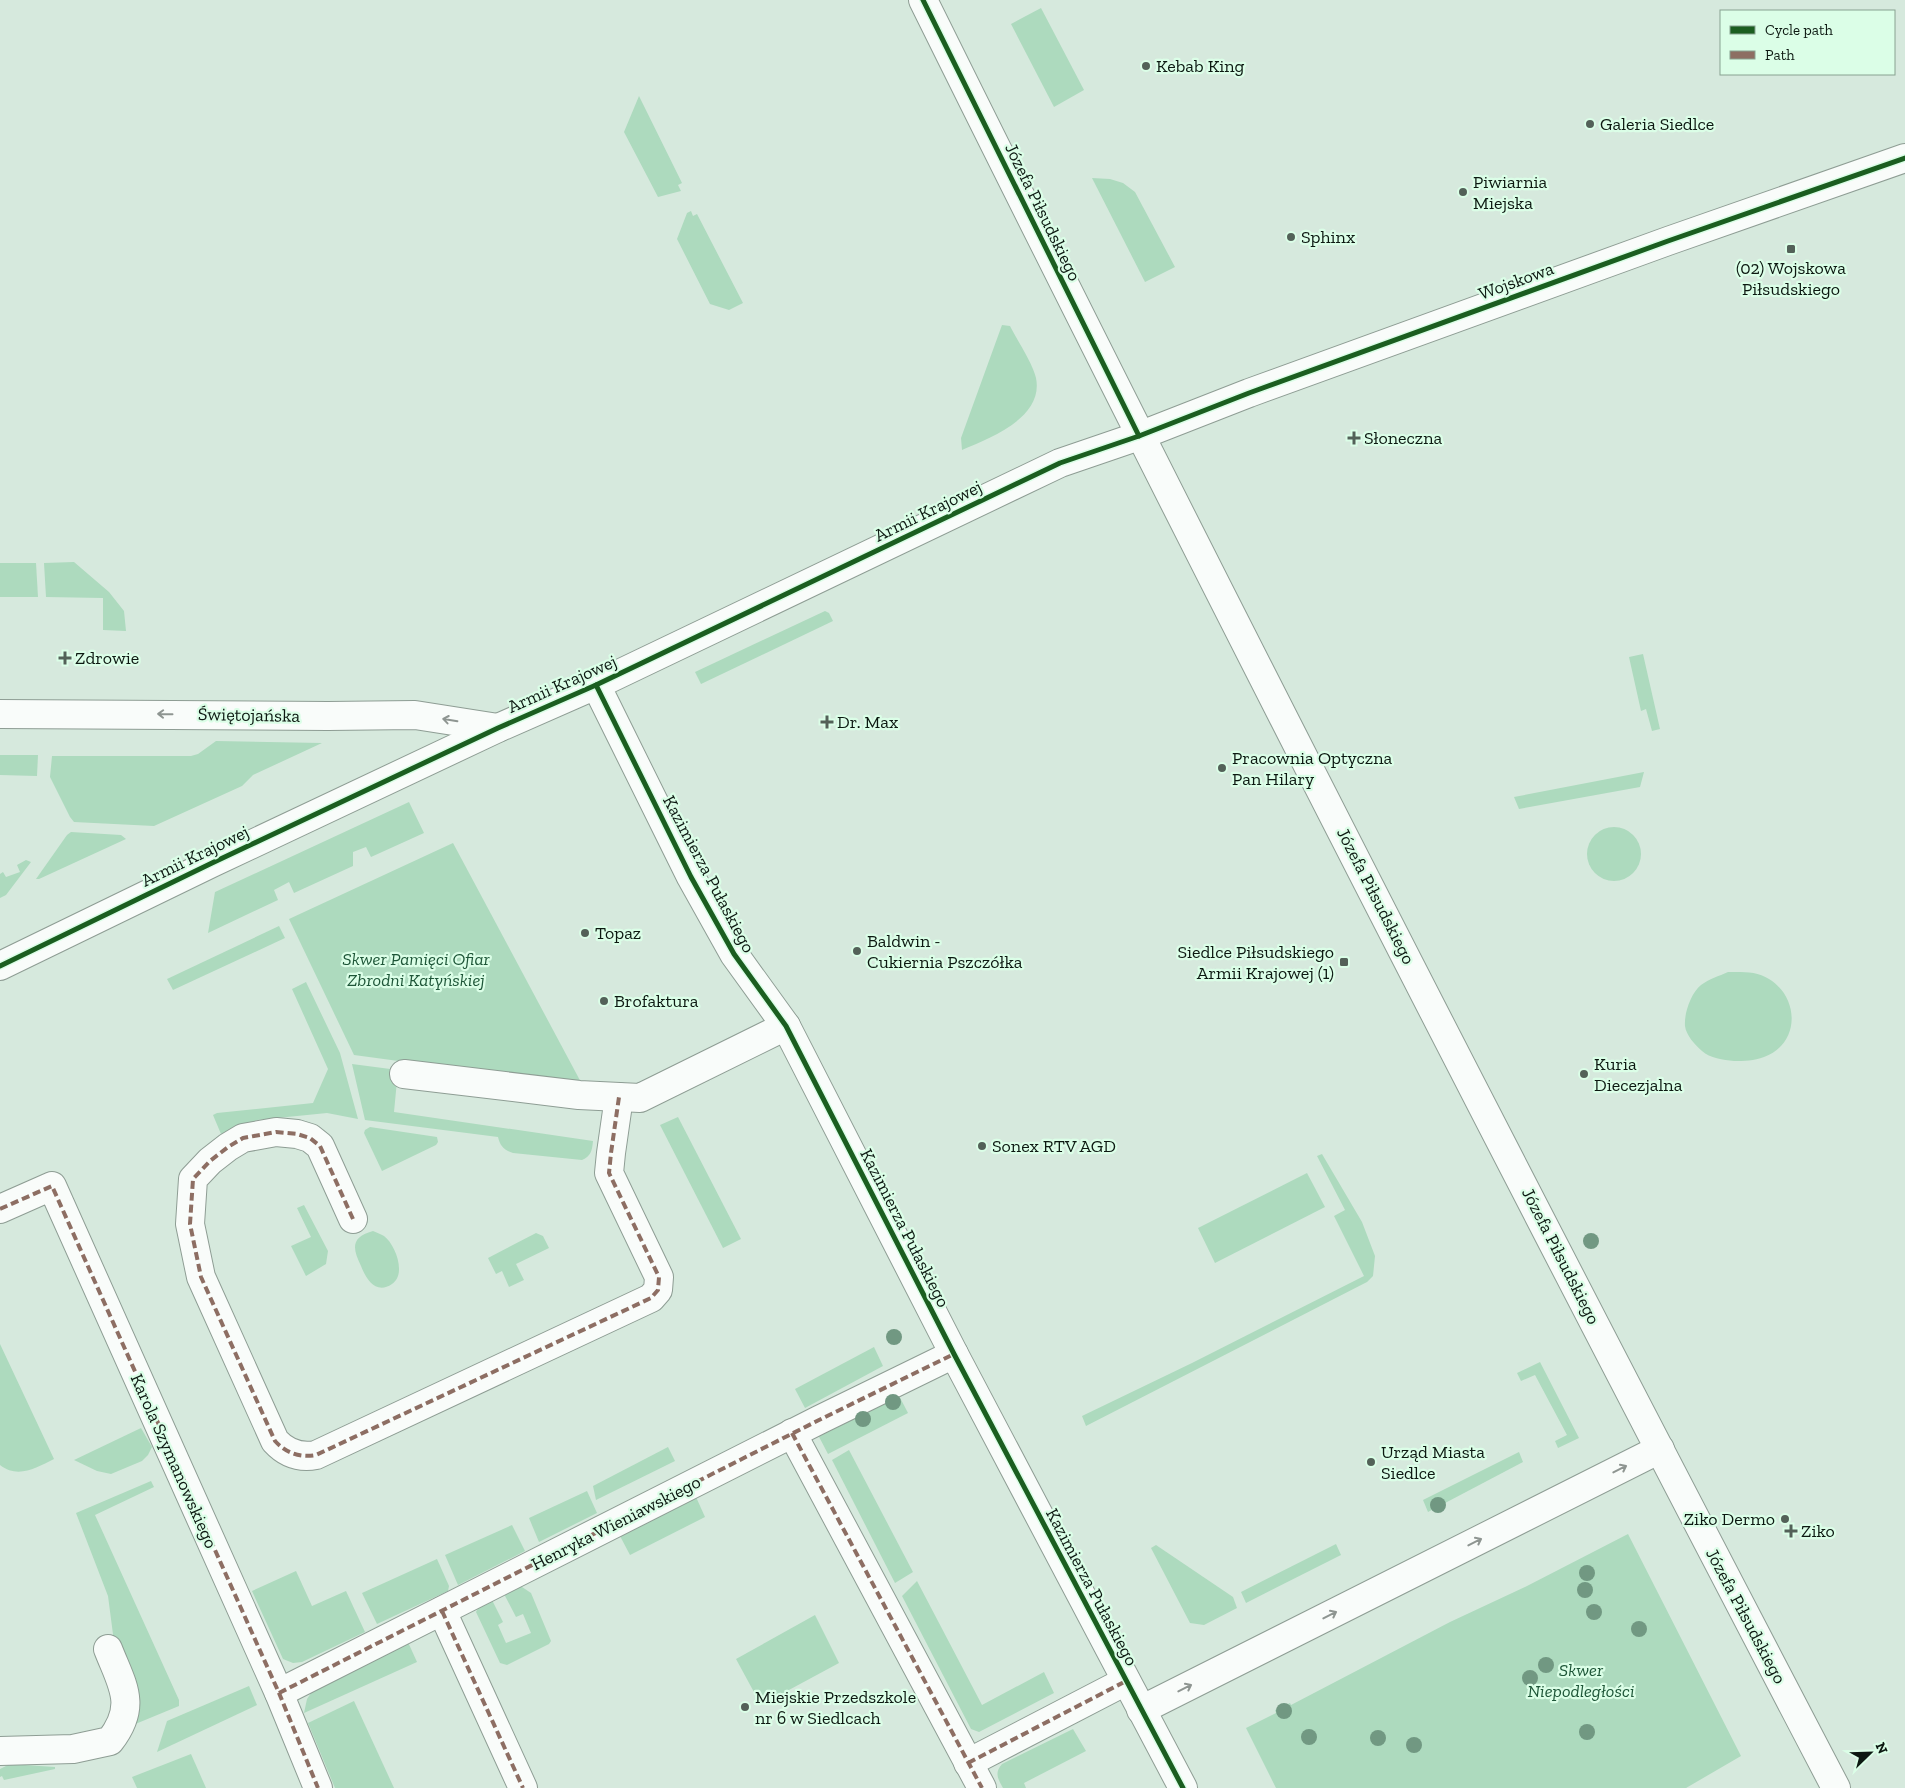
<svg xmlns="http://www.w3.org/2000/svg" width="1905" height="1788" viewBox="0 0 1905 1788" font-family="'Zilla Slab',serif">
<style>
.green{fill:#addabe}
.lines{fill:none;stroke-linecap:round;stroke-linejoin:round}
.minor-casing{stroke:#8e9d94;stroke-width:30}
.major-casing{stroke:#8e9d94;stroke-width:30}
.minor{stroke:#f9fcfa;stroke-width:28}
.major{stroke:#f9fcfa;stroke-width:28}
.quiet{stroke:#8d6e63;stroke-width:4;stroke-dasharray:8 4;stroke-linecap:butt}
.cycleway-casing{stroke:#dbfee7;stroke-width:8}
.cycleway{stroke:#1b5e20;stroke-width:5}
.tree{fill:#719882}
.oneway{stroke:#8e9591}
.poi-dot{fill:#536158;stroke:#dbfee7;stroke-width:2}
.labels{text-anchor:middle;dominant-baseline:central;stroke-width:4.5;stroke-linejoin:round;paint-order:stroke}
.poi-label{font-size:18px;fill:#0c1811;stroke:#dbfee7;text-anchor:start}
.street-label{font-size:18px;fill:#0c1811;stroke:#dbfee7}
.park-label{font-size:18px;font-style:italic;fill:#1e5638;stroke:#dbfee7}
</style>
<rect width="100%" height="100%" fill="#d6e9dd"/>
<g class="green">
<path d="M1041,8L1084,90L1054,107L1011,24Z"/>
<path d="M639,96L682,183L678,185L681,191L658,197L624,132Z"/>
<path d="M1092,178L1110,179L1123,183L1135,192L1175,267L1145,282Z"/>
<path d="M691,211L693,216L697,214L743,303L729,310L710,304L677,239L687,213Z"/>
<path d="M1002,325L1010,326C1017,340 1033,364 1036,378C1044,418 990,438 962,450L961,438Z"/>
<path d="M74,562L109,592L124,611L126,631L103,630V598L46,597L44,563Z"/>
<path d="M0,563H36L38,597H0Z"/>
<path d="M825,611L829,613L833,621L701,684L695,672Z"/>
<path d="M1643,654L1660,729L1652,731L1646,709L1641,711L1629,657Z"/>
<path d="M216,741L322,743L253,775L242,786L154,826L74,822L70,817L50,777L52,756H191L198,754Z"/>
<path d="M0,755H38L37,776L0,775Z"/>
<path d="M1644,772L1640,787L1519,809L1514,797Z"/>
<path d="M409,802L424,833L371,857L366,847L353,852V866L294,893L289,882L274,890L278,900L208,933L215,892Z"/>
<circle cx="1614" cy="854" r="27"/>
<path d="M71,832L121,835L126,839L39,879H36L67,835Z"/>
<path d="M453,843L583,1086L354,1055L289,919Z"/>
<path d="M26,860L31,862L6,895L0,898V874L3,872L6,877L20,872L17,865Z"/>
<path d="M279,926L285,938L173,990L167,979Z"/>
<path d="M1728,972C1742,972 1757,971 1769,979C1800,998 1800,1044 1764,1057C1754,1061 1744,1061 1734,1061C1723,1060 1710,1058 1702,1051C1695,1045 1686,1035 1685,1026C1684,1013 1691,993 1701,985C1709,979 1719,976 1728,972Z"/>
<path d="M306,982L340,1053L358,1119L327,1113L257,1120L221,1134L213,1115L217,1113L313,1103L328,1069L292,989Z"/>
<path d="M352,1064L398,1070L394,1112L593,1141C592,1151 591,1156 582,1160L513,1153C504,1150 500,1146 498,1137L365,1120Z"/>
<path d="M678,1117L741,1239L723,1248L660,1125Z"/>
<path d="M370,1127L437,1137L438,1142L436,1145L382,1171L364,1133L365,1130Z"/>
<path d="M1322,1154L1362,1222L1375,1256L1373,1276L1367,1282L1086,1426L1082,1416L1192,1363L1364,1276L1334,1216L1345,1210L1317,1156Z"/>
<path d="M1307,1173L1325,1207L1215,1263L1198,1228Z"/>
<path d="M304,1205L328,1251L326,1264L306,1276L291,1246L311,1237L297,1208Z"/>
<path d="M373,1231C377,1233 381,1234 384,1236C395,1244 407,1274 392,1284C376,1295 366,1279 361,1266C352,1248 351,1237 373,1231Z"/>
<path d="M536,1233L543,1236L549,1248L516,1264L524,1280L509,1287L502,1271L496,1274L488,1258Z"/>
<path d="M0,1344L54,1459C36,1468 18,1479 0,1465Z"/>
<path d="M874,1347L883,1366L805,1408L795,1389Z"/>
<path d="M1540,1362L1579,1438L1558,1448L1555,1441L1567,1435L1535,1375L1521,1381L1517,1373Z"/>
<path d="M896,1390L908,1413L828,1454L816,1431Z"/>
<path d="M141,1428L152,1447L148,1455L142,1461L111,1474L97,1471L74,1460Z"/>
<path d="M668,1447L675,1461L596,1500L593,1486Z"/>
<path d="M849,1450L913,1572L895,1583L832,1460Z"/>
<path d="M1519,1452L1523,1462L1428,1512L1423,1500Z"/>
<path d="M151,1481L154,1487L95,1515L179,1700V1706L133,1725L114,1642L108,1596L76,1513Z"/>
<path d="M587,1491L597,1513L539,1542L529,1518Z"/>
<path d="M696,1497L705,1517L630,1555L620,1536Z"/>
<path d="M512,1525L525,1551L458,1585L445,1555Z"/>
<path d="M1628,1534L1741,1756L1686,1788H1276L1246,1728L1276,1713L1275,1710L1290,1703L1291,1705L1450,1622L1527,1586Z"/>
<path d="M1336,1544L1341,1555L1246,1603L1241,1592Z"/>
<path d="M1156,1545L1233,1597L1237,1608L1204,1625L1190,1623L1151,1548Z"/>
<path d="M437,1559L449,1586L448,1591L377,1624L362,1593Z"/>
<path d="M296,1571L312,1606L346,1591L365,1632L302,1662L293,1663L283,1659L252,1591Z"/>
<path d="M917,1581L982,1705L1044,1672L1054,1693L979,1732L971,1729L902,1596Z"/>
<path d="M519,1585L531,1593L551,1641L549,1644L507,1665L500,1663L476,1612L479,1606L491,1598L503,1622L498,1625L506,1643L531,1633L523,1614L516,1617L503,1592Z"/>
<path d="M815,1615L839,1663L761,1705L736,1659Z"/>
<path d="M407,1640L417,1662L304,1713L307,1699L313,1690Z"/>
<path d="M249,1686L257,1705L157,1752L167,1721Z"/>
<path d="M354,1701L394,1788H335L308,1723Z"/>
<path d="M1073,1729L1086,1751L1024,1783L1026,1788H1003C998,1779 994,1773 1002,1764Z"/>
<path d="M191,1754L206,1788H137L132,1777Z"/>
<path d="M10,1764L55,1767V1769L4,1780L2,1776L0,1777V1769Z"/>
</g>
<g class="lines">
<defs>
<g id="minor">
<path d="M596,685L691,877L734,954L786,1026L954,1354L1183,1788"/>
<path d="M0,714L328,716L415,715L498,728"/>
<path d="M0,966L212,863L498,728L596,685L1060,463L1139,436L1249,393L1668,241L1905,158"/>
<path d="M404,1074L579,1095L640,1098L786,1026"/>
<path d="M0,1209L52,1186L279,1693L318,1788"/>
<path d="M353,1219L320,1146L310,1138L297,1134L276,1132L243,1138L228,1147L210,1161L193,1179L190,1224L201,1277L275,1441C286,1453 300,1458 316,1455L651,1298L658,1290L659,1277L609,1173L611,1153L619,1097"/>
<path d="M792,1433L982,1788"/>
<path d="M442,1611L523,1788"/>
<path d="M279,1693L819,1420L954,1354"/>
<path d="M1141,1710L1660,1449"/>
<path d="M0,1751L73,1749L110,1741C138,1705 122,1685 108,1649"/>
<path d="M968,1763L1126,1681"/>
</g>
<path id="major" d="M923,0C1220,600 1526,1195 1836,1788"/>
</defs>
<use href="#minor" class="minor-casing"/>
<use href="#major" class="major-casing"/>
<use href="#minor" class="minor"/>
<use href="#major" class="major"/>
<g class="quiet">
<path d="M0,1209L52,1186L279,1693L318,1788"/>
<path d="M353,1219L320,1146L310,1138L297,1134L276,1132L243,1138L228,1147L210,1161L193,1179L190,1224L201,1277L275,1441C286,1453 300,1458 316,1455L651,1298L658,1290L659,1277L609,1173L611,1153L619,1097"/>
<path d="M792,1433L982,1788"/>
<path d="M442,1611L523,1788"/>
<path d="M279,1693L819,1420L954,1354"/>
<path d="M968,1763L1126,1681"/>
</g>
<defs>
<g id="cycleway">
<path d="M923,0L1139,436"/>
<path d="M596,685L691,877L734,954L786,1026L954,1354L1183,1788"/>
<path d="M0,966L212,863L498,728L596,685L1060,463L1139,436L1249,393L1668,241L1905,158"/>
</g>
</defs>
<use href="#cycleway" class="cycleway-casing"/>
<use href="#cycleway" class="cycleway"/>
</g>
<g class="tree">
<circle cx="1591" cy="1241" r="8"/>
<circle cx="894" cy="1337" r="8"/>
<circle cx="893" cy="1402" r="8"/>
<circle cx="863" cy="1419" r="8"/>
<circle cx="1438" cy="1505" r="8"/>
<circle cx="1587" cy="1573" r="8"/>
<circle cx="1585" cy="1590" r="8"/>
<circle cx="1594" cy="1612" r="8"/>
<circle cx="1639" cy="1629" r="8"/>
<circle cx="1546" cy="1665" r="8"/>
<circle cx="1530" cy="1678" r="8"/>
<circle cx="1284" cy="1711" r="8"/>
<circle cx="1587" cy="1732" r="8"/>
<circle cx="1309" cy="1737" r="8"/>
<circle cx="1378" cy="1738" r="8"/>
<circle cx="1414" cy="1745" r="8"/>
</g>
<defs><path id="oneway-shaft" d="M-6 0H5M1.5-3L5.5 0L1.5 3" fill="none" stroke-width="1.6" stroke-linecap="round" stroke-linejoin="round" transform="scale(1.25)"/></defs>
<g class="oneway">
<use href="#oneway-shaft" transform="translate(165 714) rotate(-179)"/>
<use href="#oneway-shaft" transform="translate(450 720) rotate(-171)"/>
<use href="#oneway-shaft" transform="translate(1620 1469) rotate(-27)"/>
<use href="#oneway-shaft" transform="translate(1475 1542) rotate(-27)"/>
<use href="#oneway-shaft" transform="translate(1330 1615) rotate(-27)"/>
<use href="#oneway-shaft" transform="translate(1185 1688) rotate(-27)"/>
</g>
<g class="poi-dot">
<circle cx="1146" cy="66" r="5"/>
<circle cx="1590" cy="124" r="5"/>
<circle cx="1463" cy="192" r="5"/>
<circle cx="1291" cy="237" r="5"/>
<rect x="1786" y="244" width="10" height="10" rx="2.5"/>
<path d="M1351.5 430.5h5v5h5v5h-5v5h-5v-5h-5v-5h5z"/>
<path d="M62.5 650.5h5v5h5v5h-5v5h-5v-5h-5v-5h5z"/>
<path d="M824.5 714.5h5v5h5v5h-5v5h-5v-5h-5v-5h5z"/>
<circle cx="1222" cy="768" r="5"/>
<circle cx="585" cy="933" r="5"/>
<circle cx="857" cy="951" r="5"/>
<rect x="1339" y="957" width="10" height="10" rx="2.5"/>
<circle cx="604" cy="1001" r="5"/>
<circle cx="1584" cy="1074" r="5"/>
<circle cx="982" cy="1146" r="5"/>
<circle cx="1371" cy="1462" r="5"/>
<circle cx="1785" cy="1519" r="5"/>
<path d="M1788.5 1523.5h5v5h5v5h-5v5h-5v-5h-5v-5h5z"/>
<circle cx="745" cy="1707" r="5"/>
</g>
<g class="labels">
<g class="poi-label">
<text x="1156" y="66">Kebab King</text>
<text x="1600" y="124">Galeria Siedlce</text>
<text x="1473" y="182">Piwiarnia<tspan x="1473" dy="21">Miejska</tspan></text>
<text x="1301" y="237">Sphinx</text>
<text x="1791" y="268" text-anchor="middle">(02) Wojskowa<tspan x="1791" dy="21">Piłsudskiego</tspan></text>
<text x="1364" y="438">Słoneczna</text>
<text x="75" y="658">Zdrowie</text>
<text x="837" y="722">Dr. Max</text>
<text x="1232" y="758">Pracownia Optyczna<tspan x="1232" dy="21">Pan Hilary</tspan></text>
<text x="595" y="933">Topaz</text>
<text x="867" y="941">Baldwin -<tspan x="867" dy="21">Cukiernia Pszczółka</tspan></text>
<text x="1334" y="952" text-anchor="end">Siedlce Piłsudskiego<tspan x="1334" dy="21">Armii Krajowej (1)</tspan></text>
<text x="614" y="1001">Brofaktura</text>
<text x="1594" y="1064">Kuria<tspan x="1594" dy="21">Diecezjalna</tspan></text>
<text x="992" y="1146">Sonex RTV AGD</text>
<text x="1381" y="1452">Urząd Miasta<tspan x="1381" dy="21">Siedlce</tspan></text>
<text x="1775" y="1519" text-anchor="end">Ziko Dermo</text>
<text x="1801" y="1531">Ziko</text>
<text x="755" y="1697">Miejskie Przedszkole<tspan x="755" dy="21">nr 6 w Siedlcach</tspan></text>
</g>
<g class="street-label">
<text transform="translate(1043 212) rotate(64)">Józefa Piłsudskiego</text>
<text transform="translate(1516 281) rotate(-20)">Wojskowa</text>
<text transform="translate(928 511) rotate(-26)">Armii Krajowej</text>
<text transform="translate(562 684) rotate(-24)">Armii Krajowej</text>
<text transform="translate(249 715) rotate(1)">Świętojańska</text>
<text transform="translate(195 856) rotate(-26)">Armii Krajowej</text>
<text transform="translate(709 874) rotate(62)">Kazimierza Pułaskiego</text>
<text transform="translate(1376 896) rotate(63)">Józefa Piłsudskiego</text>
<text transform="translate(905 1228) rotate(63)">Kazimierza Pułaskiego</text>
<text transform="translate(1561 1256) rotate(63)">Józefa Piłsudskiego</text>
<text transform="translate(174 1461) rotate(66)">Karola Szymanowskiego</text>
<text transform="translate(616 1523) rotate(-27)">Henryka Wieniawskiego</text>
<text transform="translate(1092 1587) rotate(62)">Kazimierza Pułaskiego</text>
<text transform="translate(1746 1616) rotate(62)">Józefa Piłsudskiego</text>
</g>
<g class="park-label">
<text x="416" y="959">Skwer Pamięci Ofiar<tspan x="416" dy="21">Zbrodni Katyńskiej</tspan></text>
<text x="1581" y="1670">Skwer<tspan x="1581" dy="21">Niepodległości</tspan></text>
</g>
</g>
<rect x="1720" y="10" width="175" height="65" fill="#dbfee7" stroke="#88a291"/>
<rect x="1730" y="26" width="25" height="8" fill="#1b5e20" stroke="#88a291"/>
<text x="1765" y="35" font-size="15" fill="#0c1811">Cycle path</text>
<rect x="1730" y="51" width="25" height="8" fill="#8d6e63" stroke="#88a291"/>
<text x="1765" y="60" font-size="15" fill="#0c1811">Path</text>
<g transform="translate(1870 1753) rotate(67)" stroke="#dbfee7" stroke-width="4" paint-order="stroke">
<path d="M0-4L9 19L0 12L-9 19Z" fill="#0c1811"/>
<text y="-8" font-size="14" font-weight="bold" text-anchor="middle" fill="#0c1811">N</text>
</g>
</svg>
